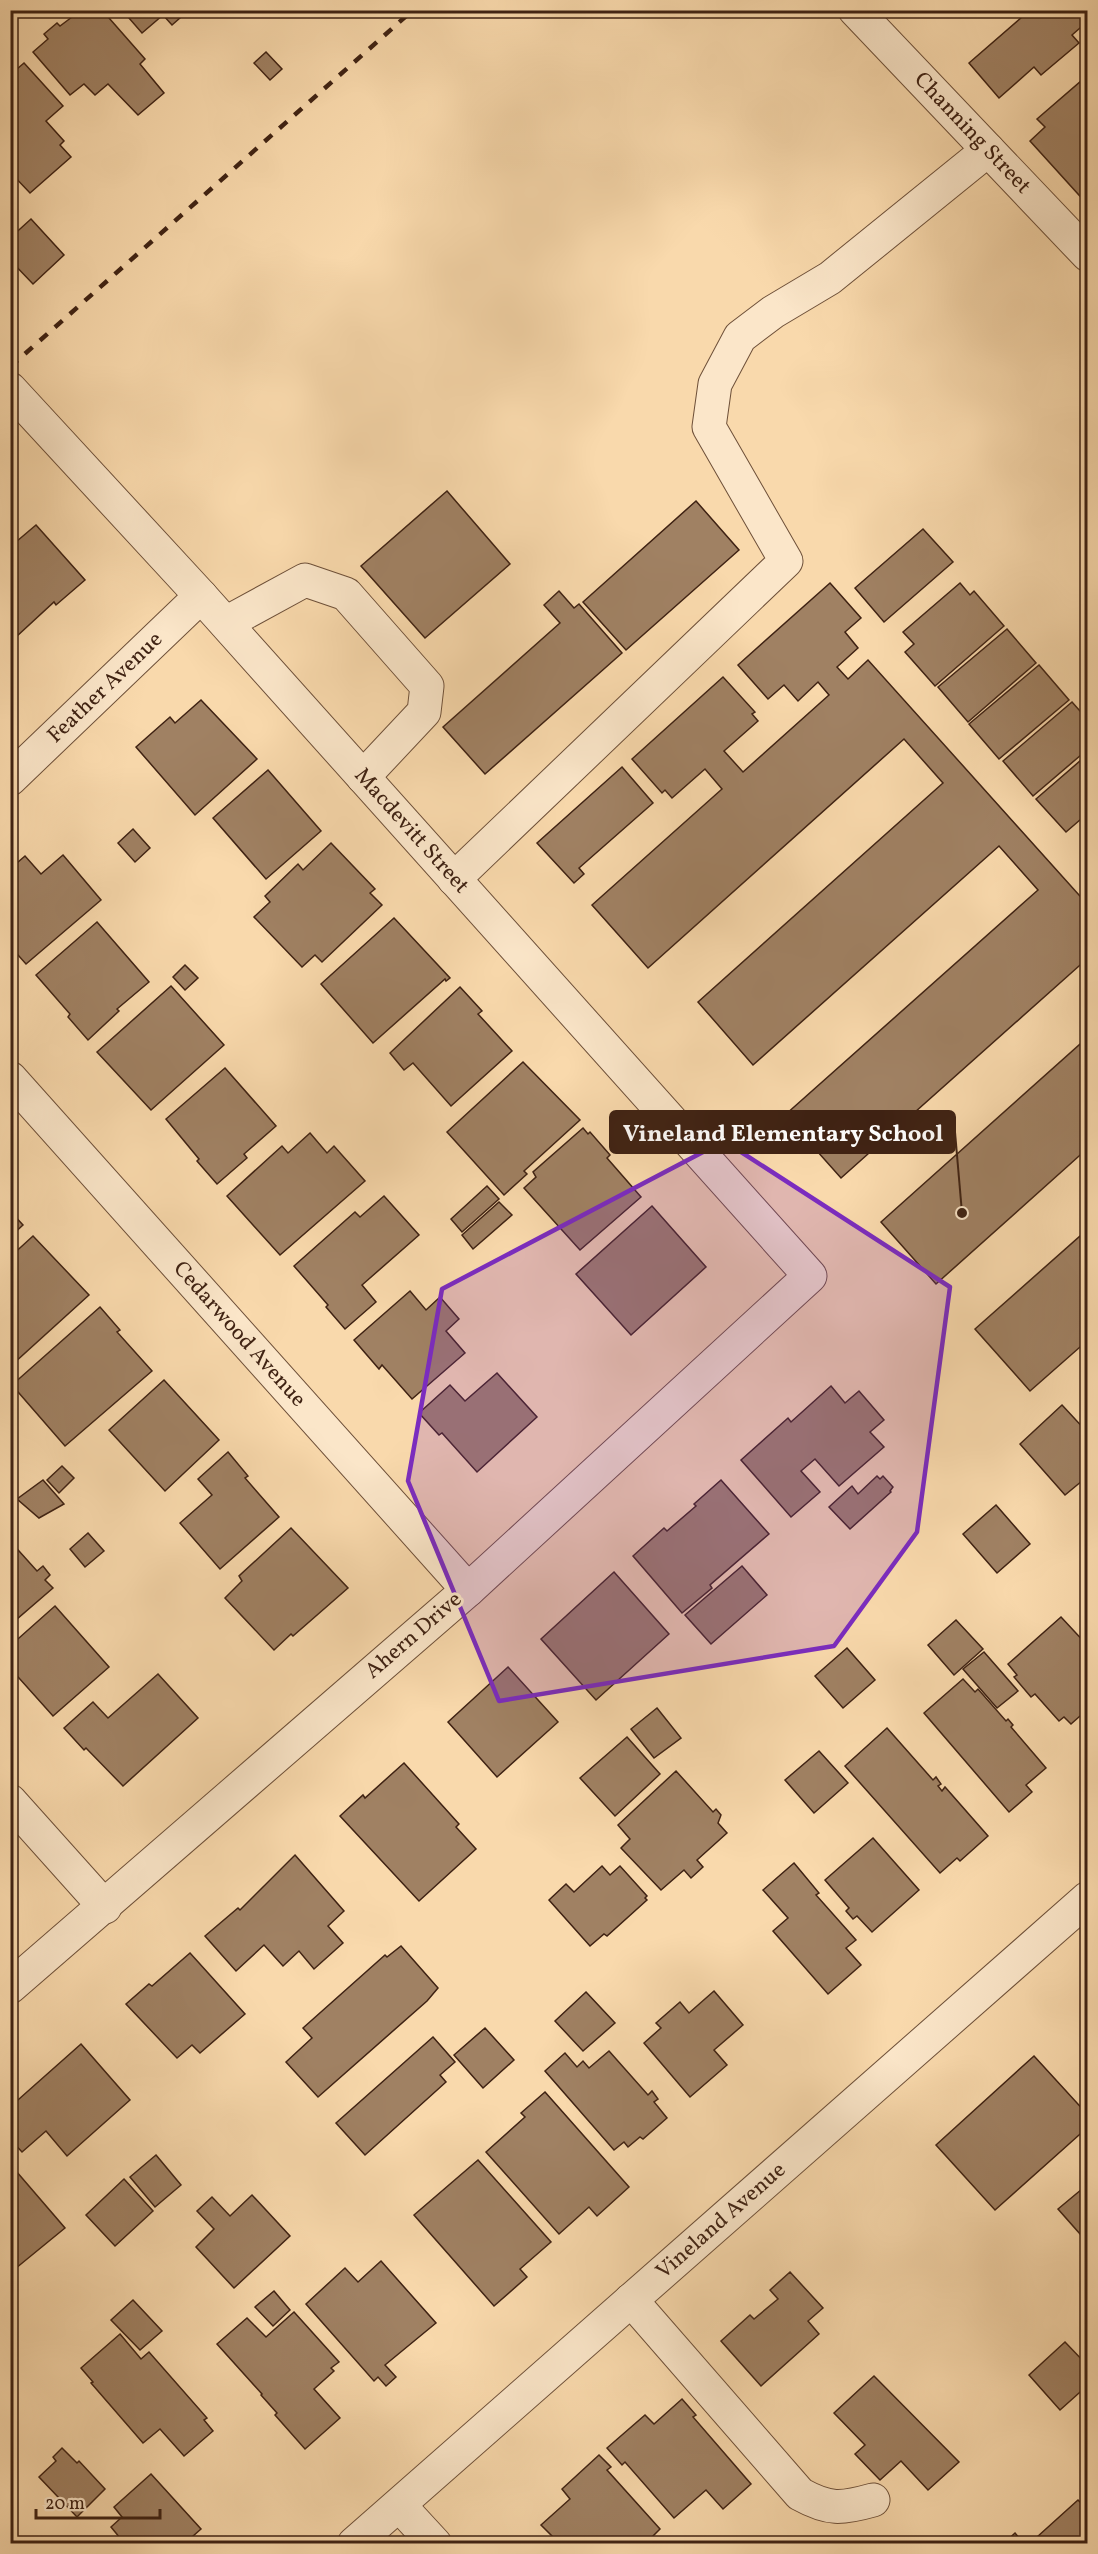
<svg xmlns="http://www.w3.org/2000/svg" width="1098" height="2554" viewBox="0 0 1098 2554" font-family="Vollkorn,serif">
<style>
.building{fill:#a08163;stroke:#3f2213;stroke-width:1.5}
.lines{fill:none;stroke-linecap:round;stroke-linejoin:round}
.minor-casing{stroke:#6e5039;stroke-width:35}
.minor{stroke:#fbe6c9;stroke-width:33}
.rail{stroke:#3f2213;stroke-width:4.5;stroke-dasharray:10 10;stroke-linecap:butt}
.marked{fill:#7b2cbf;fill-opacity:0.2;stroke:#7b2cbf;stroke-width:4.5;stroke-linejoin:round}
.labels{text-anchor:middle;dominant-baseline:central;stroke-width:6;stroke-linejoin:round;paint-order:stroke}
.street-label{font-size:22px;fill:#3f2213;stroke:#fbe6c9}
.leader{fill:none;stroke:#3f2213;stroke-width:2}
.callout-dot{fill:#3f2213;stroke:#fbe6c9;stroke-width:2}
.callout{fill:#3f2213;stroke:#3f2213;stroke-width:2}
.callout-label{font-size:24px;text-anchor:middle;font-weight:bold;fill:#fff}
</style>
<rect width="100%" height="100%" fill="#f9d9ac"/>
<filter id="stains"><feTurbulence type="fractalNoise" baseFrequency=".00333" numOctaves="4"/><feColorMatrix values="0 0 0 0 .2 0 0 0 0 .09 0 0 0 0 .02 0 0 0 .5 -.17"/></filter>
<radialGradient id="worn" r=".72"><stop offset=".6" stop-color="#630" stop-opacity="0"/><stop offset="1" stop-color="#630" stop-opacity=".3"/></radialGradient>
<g class="building">
<path d="M66,10H102L145,59L140,64L164,93L138,115L108,84L95,95L84,84L70,95L33,52L48,39L44,34L57,23L60,26L72,17Z"/>
<path d="M122,10H189L172,25L163,15L142,33Z"/>
<path d="M1030,10H1086L1088,21L1072,35L1079,43L1041,75L1034,67L999,98L969,63Z"/>
<path d="M266,52L282,69L270,80L254,63Z"/>
<path d="M24,63L63,106L46,121L64,141L60,145L71,157L30,193L10,172V75Z"/>
<path d="M1088,75V205L1030,141L1045,127L1037,119Z"/>
<path d="M31,219L64,255L33,284L10,260V238Z"/>
<path d="M447,491L510,564L425,638L361,566Z"/>
<path d="M696,501L739,550L626,650L583,602Z"/>
<path d="M36,525L85,580L56,605L54,602L16,637L10,631V547Z"/>
<path d="M923,529L953,562L884,622L855,588Z"/>
<path d="M830,583L861,618L845,632L858,648L837,667L848,679L868,660L1088,905V958L841,1178L785,1115L1038,890L999,846L753,1065L698,1002L943,783L904,739L648,968L592,905L722,789L705,769L672,798L665,790L662,793L632,759L723,677L755,712L752,714L758,721L724,751L743,772L829,695L818,682L798,701L784,685L768,699L738,665Z"/>
<path d="M960,583L970,595L974,591L1004,626L935,686L905,652L914,644L903,632Z"/>
<path d="M559,591L574,608L579,604L622,653L485,774L443,727L560,623L544,605Z"/>
<path d="M1007,629L1036,663L968,722L938,687Z"/>
<path d="M1039,665L1069,700L999,759L969,724Z"/>
<path d="M201,700L257,759L195,815L136,747L170,717L175,723Z"/>
<path d="M1072,702L1088,720V749L1033,796L1003,761Z"/>
<path d="M1088,754V813L1066,832L1036,799Z"/>
<path d="M622,767L653,803L579,868L584,874L574,883L537,843Z"/>
<path d="M268,770L321,831L266,879L213,818Z"/>
<path d="M133,829L150,848L135,862L118,843Z"/>
<path d="M331,843L375,889L370,893L382,905L322,962L315,955L302,967L254,917L270,902L265,896L298,864L303,870Z"/>
<path d="M63,855L101,900L26,964L10,946V869L25,856L41,874Z"/>
<path d="M394,918L450,978L446,981L445,979L373,1043L321,984Z"/>
<path d="M97,922L149,982L117,1009L119,1011L88,1040L68,1017L70,1014L36,975Z"/>
<path d="M185,965L198,978L185,990L173,977Z"/>
<path d="M171,986L224,1045L151,1110L97,1052Z"/>
<path d="M460,987L482,1011L478,1014L512,1051L451,1106L413,1063L404,1070L390,1053Z"/>
<path d="M1088,1037V1148L936,1284L881,1222Z"/>
<path d="M523,1062L580,1120L524,1171L527,1174L504,1195L447,1132Z"/>
<path d="M225,1068L276,1126L244,1154L247,1158L217,1184L197,1161L199,1159L166,1119Z"/>
<path d="M583,1128L588,1134L590,1132L610,1155L607,1158L641,1197L580,1250L524,1188L536,1177L533,1172Z"/>
<path d="M310,1133L327,1153L334,1146L365,1181L280,1255L227,1196L282,1146L288,1153Z"/>
<path d="M487,1186L499,1199L462,1232L451,1219Z"/>
<path d="M384,1196L419,1235L362,1285L376,1302L345,1329L326,1307L328,1305L294,1266L355,1212L360,1217Z"/>
<path d="M499,1202L512,1215L473,1249L462,1235Z"/>
<path d="M652,1206L706,1267L631,1335L576,1274Z"/>
<path d="M10,1211L23,1225L10,1237Z"/>
<path d="M1088,1229V1340L1030,1391L975,1329Z"/>
<path d="M33,1236L89,1295L14,1363L10,1360V1257Z"/>
<path d="M410,1291L426,1310L440,1297L459,1319L446,1331L465,1353L412,1399L382,1365L379,1369L354,1340Z"/>
<path d="M100,1307L120,1330L117,1332L152,1371L65,1446L12,1385Z"/>
<path d="M497,1373L537,1417L477,1472L442,1433L439,1435L419,1413L450,1385L465,1401Z"/>
<path d="M164,1380L219,1440L165,1491L109,1430Z"/>
<path d="M831,1386L845,1403L859,1391L884,1420L870,1432L884,1447L839,1486L815,1459L801,1471L820,1492L791,1517L741,1460L788,1418L791,1422Z"/>
<path d="M1062,1405L1088,1433V1476L1065,1495L1020,1444Z"/>
<path d="M228,1452L248,1476L245,1478L279,1517L220,1569L180,1523L212,1495L198,1479Z"/>
<path d="M62,1466L74,1478L59,1493L47,1480Z"/>
<path d="M877,1476L880,1479L883,1476L893,1487L890,1491L891,1492L850,1529L829,1507L852,1486L858,1494Z"/>
<path d="M43,1480L64,1504L39,1518L17,1499Z"/>
<path d="M721,1480L769,1534L710,1585L712,1588L682,1613L633,1556L664,1528L667,1531L696,1506L694,1504Z"/>
<path d="M996,1505L1030,1544L997,1573L963,1534Z"/>
<path d="M291,1528L348,1588L293,1636L291,1634L274,1650L225,1598L242,1581L239,1576Z"/>
<path d="M88,1533L104,1551L85,1567L70,1549Z"/>
<path d="M10,1541L37,1571L43,1566L50,1575L45,1580L53,1588L10,1625Z"/>
<path d="M742,1566L767,1595L711,1644L685,1615Z"/>
<path d="M614,1572L669,1634L596,1700L541,1639Z"/>
<path d="M55,1606L109,1667L53,1716L10,1668V1646Z"/>
<path d="M1061,1617L1088,1646V1709L1071,1724L1064,1717L1059,1721L1035,1694L1031,1697L1014,1677L1017,1675L1008,1664Z"/>
<path d="M956,1620L983,1649L954,1675L928,1645Z"/>
<path d="M847,1648L875,1680L843,1708L815,1676Z"/>
<path d="M984,1652L1018,1691L997,1708L963,1669Z"/>
<path d="M508,1667L558,1722L497,1777L448,1722Z"/>
<path d="M158,1674L198,1718L123,1786L86,1748L84,1750L64,1728L93,1702L108,1718Z"/>
<path d="M963,1679L975,1692L978,1689L1006,1721L1008,1719L1013,1725L1011,1727L1046,1768L1026,1785L1032,1792L1009,1812L924,1713Z"/>
<path d="M657,1708L681,1738L654,1758L631,1729Z"/>
<path d="M887,1728L933,1780L936,1777L941,1784L938,1786L942,1791L945,1787L988,1836L960,1861L957,1858L940,1873L845,1766Z"/>
<path d="M627,1737L660,1774L615,1816L580,1778Z"/>
<path d="M819,1751L848,1783L814,1813L785,1780Z"/>
<path d="M404,1763L459,1824L456,1827L476,1849L419,1901L340,1816L363,1795L365,1798Z"/>
<path d="M676,1771L713,1812L716,1809L721,1815L718,1823L727,1833L697,1860L703,1867L691,1878L684,1870L661,1890L621,1848L630,1839L618,1825Z"/>
<path d="M873,1838L919,1890L872,1932L857,1916L853,1919L846,1911L849,1908L825,1880Z"/>
<path d="M295,1855L344,1911L328,1926L343,1943L314,1969L299,1951L283,1966L264,1945L236,1971L205,1936L238,1908L240,1910Z"/>
<path d="M794,1863L819,1893L816,1895L856,1940L846,1948L861,1965L828,1994L773,1931L788,1918L763,1890Z"/>
<path d="M602,1866L610,1875L620,1866L647,1896L645,1898L647,1900L607,1936L604,1934L590,1946L549,1900L566,1884L574,1892Z"/>
<path d="M401,1946L438,1988L427,2001L318,2097L286,2062L312,2038L303,2028L385,1955L387,1957Z"/>
<path d="M190,1953L245,2014L200,2053L192,2045L177,2058L126,2004L149,1984L152,1986Z"/>
<path d="M714,1991L743,2025L714,2050L727,2065L690,2097L644,2043L661,2028L656,2023L680,2002L689,2013Z"/>
<path d="M586,1992L615,2023L583,2051L555,2021Z"/>
<path d="M485,2028L514,2060L483,2088L454,2055Z"/>
<path d="M433,2037L455,2062L440,2075L446,2082L365,2155L336,2123Z"/>
<path d="M81,2044L130,2100L67,2156L46,2131L22,2152L10,2139V2107Z"/>
<path d="M609,2051L648,2095L652,2091L658,2099L654,2102L667,2118L643,2139L640,2137L628,2147L624,2142L614,2150L545,2071L565,2053L577,2067L583,2061L589,2068Z"/>
<path d="M1034,2056L1088,2115V2127L995,2210L936,2145Z"/>
<path d="M545,2092L629,2187L597,2216L589,2207L559,2234L486,2152L525,2117L521,2113Z"/>
<path d="M156,2155L181,2185L155,2207L130,2177Z"/>
<path d="M478,2160L551,2242L520,2269L527,2277L494,2306L414,2215Z"/>
<path d="M10,2164L65,2228L10,2273Z"/>
<path d="M124,2179L153,2211L115,2246L86,2215Z"/>
<path d="M1088,2184V2243L1058,2209Z"/>
<path d="M252,2195L290,2236L234,2288L196,2247L214,2229L197,2211L212,2197L230,2216Z"/>
<path d="M381,2261L436,2323L385,2365L396,2377L386,2386L378,2377L374,2381L306,2304L345,2268L358,2282Z"/>
<path d="M790,2272L823,2308L808,2321L819,2334L761,2386L721,2341L750,2315L754,2319L778,2299L770,2290Z"/>
<path d="M274,2291L290,2310L273,2326L255,2307Z"/>
<path d="M133,2300L162,2331L140,2350L111,2320Z"/>
<path d="M294,2312L339,2362L331,2368L334,2371L314,2389L340,2418L305,2449L275,2415L277,2413L261,2395L262,2394L217,2344L247,2318L266,2337Z"/>
<path d="M120,2334L141,2359L149,2352L207,2418L204,2420L213,2431L184,2456L160,2429L143,2443L91,2383L93,2382L81,2368Z"/>
<path d="M1065,2342L1088,2366V2385L1060,2410L1029,2375Z"/>
<path d="M874,2376L959,2462L928,2490L901,2461L880,2480L855,2454L865,2445L834,2413Z"/>
<path d="M682,2399L696,2415L693,2417L751,2484L723,2509L706,2490L674,2518L625,2462L622,2465L607,2448L645,2415L654,2424Z"/>
<path d="M62,2448L77,2463L79,2461L105,2489L77,2517L39,2477L56,2461L53,2457Z"/>
<path d="M599,2455L611,2467L607,2470L660,2529L645,2544H560L541,2525L570,2499L562,2489Z"/>
<path d="M151,2474L201,2529L184,2544H125L111,2527L122,2517L114,2507Z"/>
<path d="M1078,2500L1088,2510V2544H1043L1037,2537Z"/>
<path d="M1015,2533L1024,2544H1003Z"/>
</g>
<g class="lines">
<defs>
<g id="minor">
<path id="s1" d="M855,10L1088,255"/>
<path id="s2" d="M10,389L201,596L810,1276L468,1590L10,1987"/>
<path d="M226,623L305,580L346,594L427,686L424,712L363,777"/>
<path id="s3" d="M10,779L201,596"/>
<path d="M454,879L786,561L709,427L715,384L740,337L773,312L830,278L988,150"/>
<path id="s4" d="M10,1078L468,1590"/>
<path d="M10,1801L105,1907"/>
<path d="M631,2300L800,2494C829,2510 841,2509 873,2500"/>
<path d="M399,2505L435,2544"/>
<path id="s5" d="M354,2544L1088,1898"/>
</g>
</defs>
<use href="#minor" class="minor-casing"/>
<use href="#minor" class="minor"/>
<path class="rail" d="M10,367L413,10"/>
</g>
<path class="marked" d="M724,1141L950,1287L917,1532L834,1646L499,1701L408,1481L442,1289Z"/>
<g class="labels">
<g class="street-label">
<text stroke="none"><textPath href="#s1" startOffset="170">Channing Street</textPath></text>
<text stroke="none"><textPath href="#s3" startOffset="132">Feather Avenue</textPath></text>
<text stroke="none"><textPath href="#s2" startOffset="597">Macdevitt Street</textPath></text>
<text stroke="none"><textPath href="#s4" startOffset="344">Cedarwood Avenue</textPath></text>
<text transform="translate(414 1636) rotate(-41)">Ahern Drive</text>
<text stroke="none"><textPath href="#s5" startOffset="489">Vineland Avenue</textPath></text>
</g>
</g>
<path class="leader" d="M962 1213L955 1132"/>
<circle class="callout-dot" cx="962" cy="1213" r="6"/>
<rect class="callout" x="610" y="1111" width="345" height="42" rx="6"/>
<g class="callout-label">
<text x="783" y="1141">Vineland Elementary School</text>
</g>
<rect width="1098" height="2554" fill="none" stroke="#f9d9ac" stroke-width="36"/>
<rect x="12" y="12" width="1074" height="2530" fill="none" stroke="#3f2213" stroke-width="3"/>
<rect x="18" y="18" width="1062" height="2518" fill="none" stroke="#3f2213" stroke-width="1.5"/>
<path d="M36 2509v9h124v-9" fill="none" stroke="#3f2213" stroke-width="3"/>
<text x="45" y="2509" font-size="18" fill="#3f2213" stroke="#fbe6c9" stroke-width="4.5" paint-order="stroke">20 m</text>
<rect width="100%" height="100%" filter="url(#stains)"/>
<rect width="100%" height="100%" fill="url(#worn)"/>
</svg>
